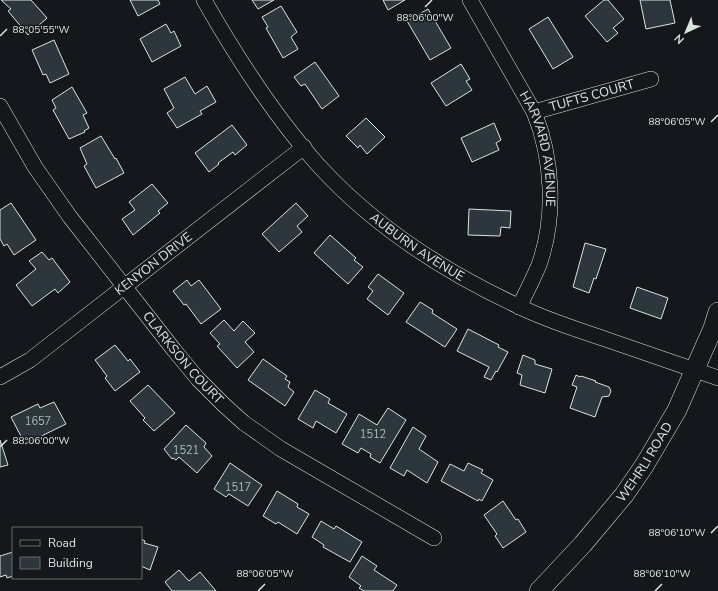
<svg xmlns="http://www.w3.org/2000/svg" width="718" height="591" viewBox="0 0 718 591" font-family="'Nunito Sans',sans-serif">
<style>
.building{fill:#2c363c;stroke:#d8e6dc}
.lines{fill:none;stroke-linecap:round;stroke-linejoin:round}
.minor-casing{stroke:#d8e6dc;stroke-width:16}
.tertiary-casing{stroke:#d8e6dc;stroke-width:20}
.minor{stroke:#14181c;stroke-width:15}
.tertiary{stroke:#14181c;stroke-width:19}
.ticks{fill:none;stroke:#d8e6dc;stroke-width:1.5}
.labels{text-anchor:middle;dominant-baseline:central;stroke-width:3;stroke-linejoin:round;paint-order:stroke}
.number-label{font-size:11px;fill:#adbab4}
.street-label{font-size:13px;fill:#d8e6dc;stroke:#14181c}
.ticks-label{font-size:10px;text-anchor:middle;fill:#d8e6dc;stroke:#14181c;stroke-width:3;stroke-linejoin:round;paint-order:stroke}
</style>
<rect width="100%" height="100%" fill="#14181c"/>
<g class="building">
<path d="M1,0H31L47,18L28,35L8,11L11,9Z"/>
<path d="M130,0H158L160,4L138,16Z"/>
<path d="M252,0H274L258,9Z"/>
<path d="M383,0H405L388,10Z"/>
<path d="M604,0H608L624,19L613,28L618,33L607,42L585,16Z"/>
<path d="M640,0H670L675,23L646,29Z"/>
<path d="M281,6L297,32L291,37L298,49L283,58L266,28L268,27L262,17Z"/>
<path d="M428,9L451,48L430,60L407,21Z"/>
<path d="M548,17L573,57L553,69L529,29Z"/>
<path d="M166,24L171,33L174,31L181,46L152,62L140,39Z"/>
<path d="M54,40L69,74L50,83L46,74L43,75L32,50Z"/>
<path d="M315,62L339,96L322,109L305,84L301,86L294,77Z"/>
<path d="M461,64L470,79L466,81L472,90L446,106L431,83Z"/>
<path d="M185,77L195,94L207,86L216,102L200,111L202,114L177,128L167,113L174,108L164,89Z"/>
<path d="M72,87L87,113L83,115L89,128L84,131L85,132L69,139L53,110L56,108L52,100Z"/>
<path d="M366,118L385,137L367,154L360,145L358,148L346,136Z"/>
<path d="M494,123L501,140L496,143L499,150L472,162L461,138Z"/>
<path d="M232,125L247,145L235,155L233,152L218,163L219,164L209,172L195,153Z"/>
<path d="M101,136L115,159L116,158L124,173L96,188L84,166L87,164L80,148Z"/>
<path d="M152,184L168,203L158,211L160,213L133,235L122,219L135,210L129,202Z"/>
<path d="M11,203L36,240L14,255L7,244L4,246L0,239V210Z"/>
<path d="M296,203L308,216L297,226L302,232L279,252L262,234Z"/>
<path d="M469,209L511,211L510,228L501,227L500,236L468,235Z"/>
<path d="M330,235L356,258L354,260L363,267L348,284L314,253Z"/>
<path d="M585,243L606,249L596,279L594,278L589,293L573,287Z"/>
<path d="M42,252L49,260L52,258L70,282L58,293L55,289L32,306L16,285L36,269L29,261Z"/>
<path d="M378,274L404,293L388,315L367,299L373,291L368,287Z"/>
<path d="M187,280L191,286L199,280L221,309L201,324L186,304L184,305L173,291Z"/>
<path d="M637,287L668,298L661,319L630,308Z"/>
<path d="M420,302L433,310L432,313L457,329L445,347L406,322Z"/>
<path d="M224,320L234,331L243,321L255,333L245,342L254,352L237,368L217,346L220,344L210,333Z"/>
<path d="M468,329L499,345L498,347L508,352L497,372L496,371L491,380L484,377L489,367L457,351Z"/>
<path d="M115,345L128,361L130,359L140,372L115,391L105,378L107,376L95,360Z"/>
<path d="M523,355L535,360V364L552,369L545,393L520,385L522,375L517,373Z"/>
<path d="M263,359L287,376L285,379L290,382L288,387L294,392L285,406L248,380Z"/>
<path d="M576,375L580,377L581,376L596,381L595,382L609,387L611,391L609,396L602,397L595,417L570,408L577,387L572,385Z"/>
<path d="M148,385L175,413L154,431L143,420L145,418L130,401Z"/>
<path d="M315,390L330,399L328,403L347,414L336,433L316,421L313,428L298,419Z"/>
<path d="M54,402L66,424L25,444L11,417L38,404L40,408Z"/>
<path d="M388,408L406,420L380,463L370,457L371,454L361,448L358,453L342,444L359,414L377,425Z"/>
<path d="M186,425L206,443L204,447L212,456L197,473L179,457L176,460L173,458L172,459L164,449Z"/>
<path d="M413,427L426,436L419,449L438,462L427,483L407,470L404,476L390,468Z"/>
<path d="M0,440L8,465L0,467Z"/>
<path d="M230,463L262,485L248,506L229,494L226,497L214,489Z"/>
<path d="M468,463L483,470L481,473L493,480L482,501L479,499L478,501L441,481L450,464L464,471Z"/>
<path d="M277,491L298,504L297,507L309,514L297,534L278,522L276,524L263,516Z"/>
<path d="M503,501L516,520L518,519L526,532L503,548L495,536L497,534L484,515Z"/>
<path d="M321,521L334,529L336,526L362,542L350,562L323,547L324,545L312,537Z"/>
<path d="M141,539L145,541L144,543L158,547L150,570L141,566Z"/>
<path d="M13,552V576L7,578L6,575L0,577V556Z"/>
<path d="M362,556L377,566L374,570L397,585L393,591H364L359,588L361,586L349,577Z"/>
<path d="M179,570L189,581L200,572L216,591H172L165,582Z"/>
</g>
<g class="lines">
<defs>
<g id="minor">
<path id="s1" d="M204,0C237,58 274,116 319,166C374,226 445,272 518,306C546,320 576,329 605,339C643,352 680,365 718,378"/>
<path id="s2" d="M470,0L534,112C553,159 556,217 539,265C533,279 526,293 519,307"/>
<path id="s3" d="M0,106L35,167L70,217L174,350L198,379L224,405L244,423L281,449L434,538"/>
<path id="s4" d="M534,112L651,79"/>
<path id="s5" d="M0,377L30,360L304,147"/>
</g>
<g id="tertiary">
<path id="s6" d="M539,591L583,544L624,495L644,466L677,410L713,328L718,312"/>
</g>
</defs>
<use href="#minor" class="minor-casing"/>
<use href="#tertiary" class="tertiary-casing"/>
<use href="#minor" class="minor"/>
<use href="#tertiary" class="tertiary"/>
</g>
<path class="ticks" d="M425,7L432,0M0,36L7,29M711,122L718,115M0,447L7,440M711,533L718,526M258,591L265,584M655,591L662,584"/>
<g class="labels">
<g class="number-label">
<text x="38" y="421">1657</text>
<text x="373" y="434">1512</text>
<text x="186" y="450">1521</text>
<text x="238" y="487">1517</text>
</g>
<g class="street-label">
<text stroke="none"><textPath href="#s4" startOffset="60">TUFTS COURT</textPath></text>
<text stroke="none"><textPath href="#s2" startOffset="166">HARVARD AVENUE</textPath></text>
<text stroke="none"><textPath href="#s1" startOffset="330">AUBURN AVENUE</textPath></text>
<text stroke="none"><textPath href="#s5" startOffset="191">KENYON DRIVE</textPath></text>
<text stroke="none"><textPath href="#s3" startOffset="312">CLARKSON COURT</textPath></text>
<text stroke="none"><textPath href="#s6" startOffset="167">WEHRLI ROAD</textPath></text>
</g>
</g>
<g class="ticks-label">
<text x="425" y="21">88°06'00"W</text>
<text x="41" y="33">88°05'55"W</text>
<text x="677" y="125">88°06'05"W</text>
<text x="41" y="444">88°06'00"W</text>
<text x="677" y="536">88°06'10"W</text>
<text x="265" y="577">88°06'05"W</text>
<text x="662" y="577">88°06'10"W</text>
</g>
<rect x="12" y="527" width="130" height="52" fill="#14181c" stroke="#626a69"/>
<rect x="20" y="540" width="20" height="6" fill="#14181c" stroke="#626a69"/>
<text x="48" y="547" font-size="12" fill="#d8e6dc">Road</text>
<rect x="20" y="557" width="20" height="12" fill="#2c363c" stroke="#626a69"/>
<text x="48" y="567" font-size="12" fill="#d8e6dc">Building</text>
<g transform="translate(686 32) rotate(224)" stroke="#14181c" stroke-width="3" paint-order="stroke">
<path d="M0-3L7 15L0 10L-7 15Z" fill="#d8e6dc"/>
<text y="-6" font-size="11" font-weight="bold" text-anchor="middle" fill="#d8e6dc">N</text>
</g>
</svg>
